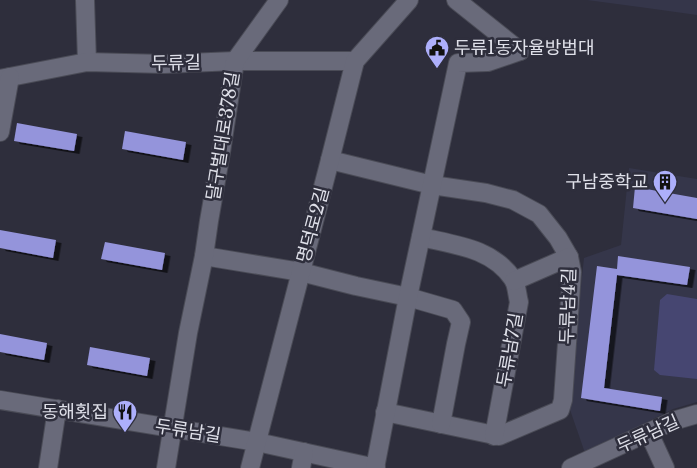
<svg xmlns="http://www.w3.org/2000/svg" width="697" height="468" viewBox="0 0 697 468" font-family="'Libre Baskerville','Noto Sans KR',serif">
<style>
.built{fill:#35364a}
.pitch{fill:#464671}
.building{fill:#9494db;filter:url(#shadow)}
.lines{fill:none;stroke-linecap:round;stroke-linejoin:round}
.minor-casing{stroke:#4a4b56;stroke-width:20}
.minor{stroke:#696a7a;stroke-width:18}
.labels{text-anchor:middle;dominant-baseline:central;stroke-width:5;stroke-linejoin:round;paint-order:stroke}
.poi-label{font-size:18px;fill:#dfe0e9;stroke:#2e2e3c;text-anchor:end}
.street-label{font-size:18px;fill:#dfe0e9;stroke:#2e2e3c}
</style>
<defs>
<filter id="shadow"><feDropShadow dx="5.5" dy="3" stdDeviation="0" flood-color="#0009"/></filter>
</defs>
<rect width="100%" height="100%" fill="#2e2e3c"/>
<g class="built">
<path d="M587,0H697V15L647,8Z"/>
<path d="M629,168L697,179V402L673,409L585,453L568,404L584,258L621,245Z"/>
</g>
<path class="pitch" d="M667,294L697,299V379L660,375L654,370L660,300Z"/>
<g class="building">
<path d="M17,123L77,134L74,151L14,141Z"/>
<path d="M125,131L186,142L183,160L122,149Z"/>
<path d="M635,187L697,198V219L633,208Z"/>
<path d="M0,230L56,240L53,258L0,248Z"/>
<path d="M105,242L165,253L162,270L101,259Z"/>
<path d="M618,256L690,267L687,285L617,275L604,388L662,397L660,411L581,398L597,266L617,269Z"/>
<path d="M0,334L47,343L44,360L0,352Z"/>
<path d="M90,347L150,358L147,376L87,365Z"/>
</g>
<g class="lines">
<defs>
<g id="minor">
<path d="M85,0L87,62"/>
<path d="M456,0L520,51"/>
<path d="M0,79L87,62L164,64L235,61H355"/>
<path d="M0,132L10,77"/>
<path d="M330,160L432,185L486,193L513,200L539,214L558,238L569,257L572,272L563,400L560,410L499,436L385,412"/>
<path d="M421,237C455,245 492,248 513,279C517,285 517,295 519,302L494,436"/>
<path d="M204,256L301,272L356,286L408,297L453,310L461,322L456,344L441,424"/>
<path d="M514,281L569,257"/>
<path d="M0,400L257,442L376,468"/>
<path d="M649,433L665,468"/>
<path d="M48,468L57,409"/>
<path d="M166,468L188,333L204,256L209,221L221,152L235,61L279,0"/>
<path d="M250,468L330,160L355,61L409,0"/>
<path d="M301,468L304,452"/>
<path d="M375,468L408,297L458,63L488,62L520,51"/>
<path d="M571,468L673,421L697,414"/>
</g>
</defs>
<use href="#minor" class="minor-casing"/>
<use href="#minor" class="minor"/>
</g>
<defs>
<symbol id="civic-pin" viewBox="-11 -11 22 30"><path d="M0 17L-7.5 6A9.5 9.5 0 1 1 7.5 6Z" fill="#adaffb" stroke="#2e2e3c"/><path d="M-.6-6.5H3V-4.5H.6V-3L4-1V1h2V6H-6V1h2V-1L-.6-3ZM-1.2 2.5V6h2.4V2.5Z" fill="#111"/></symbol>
<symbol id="building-pin" viewBox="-11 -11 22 30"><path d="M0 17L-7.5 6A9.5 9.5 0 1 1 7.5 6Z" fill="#adaffb" stroke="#2e2e3c"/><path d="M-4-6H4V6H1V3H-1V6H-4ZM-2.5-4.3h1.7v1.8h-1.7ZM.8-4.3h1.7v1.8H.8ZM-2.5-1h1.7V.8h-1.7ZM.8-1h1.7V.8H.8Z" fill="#111"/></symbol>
<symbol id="restaurant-pin" viewBox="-11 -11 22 30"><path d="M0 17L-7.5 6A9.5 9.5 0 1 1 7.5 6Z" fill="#adaffb" stroke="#2e2e3c"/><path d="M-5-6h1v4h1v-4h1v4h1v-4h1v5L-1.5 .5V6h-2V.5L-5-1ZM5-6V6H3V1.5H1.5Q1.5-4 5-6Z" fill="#111"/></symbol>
</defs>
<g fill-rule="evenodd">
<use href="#civic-pin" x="423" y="34" width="28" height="38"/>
<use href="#building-pin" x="651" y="168" width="28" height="38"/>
<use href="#restaurant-pin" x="111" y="398" width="28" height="38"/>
</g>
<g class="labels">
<g class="poi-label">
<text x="454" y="48" text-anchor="start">두류1동자율방범대</text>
<text x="648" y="182">구남중학교</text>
<text x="108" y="412">동해횟집</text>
</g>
<g class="street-label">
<text transform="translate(176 63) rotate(-1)">두류길</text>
<text transform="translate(223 136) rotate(-81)">달구벌대로378길</text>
<text transform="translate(313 225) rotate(-75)">명덕로2길</text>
<text transform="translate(568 306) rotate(-88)">두류남4길</text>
<text transform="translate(510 350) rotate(-80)">두류남7길</text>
<text transform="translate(188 431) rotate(9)">두류남길</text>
<text transform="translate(648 434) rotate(-24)">두류남길</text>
</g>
</g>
</svg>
